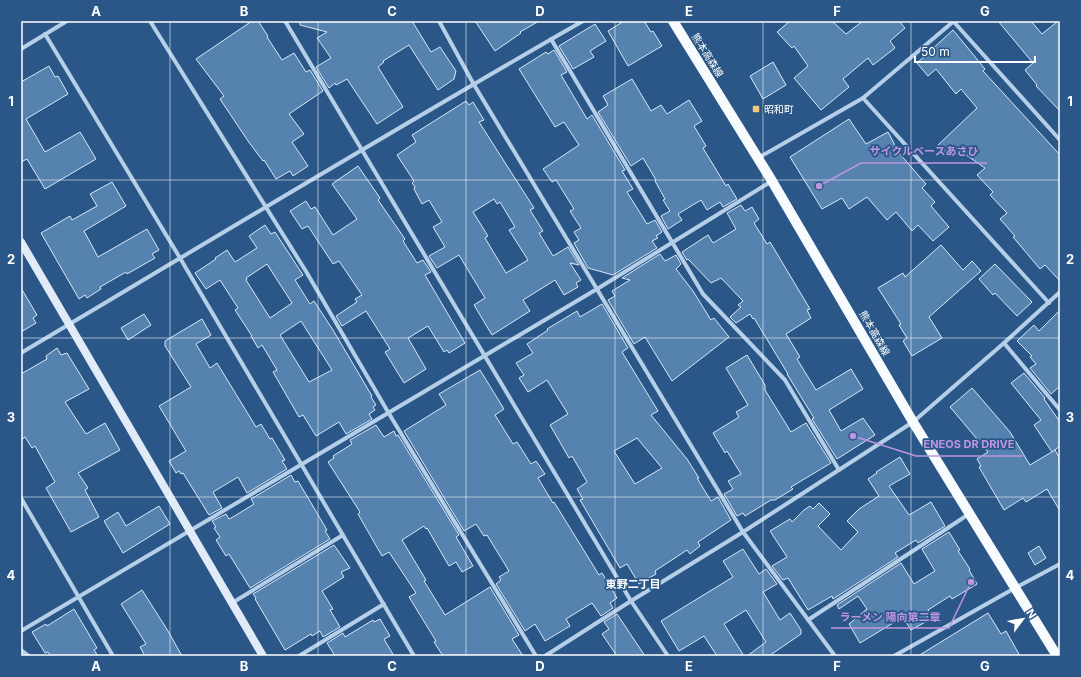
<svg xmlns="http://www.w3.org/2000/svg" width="1081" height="677" viewBox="0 0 1081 677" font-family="Inter,'Noto Sans JP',sans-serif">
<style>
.building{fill:#5682b0;stroke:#dae8f6;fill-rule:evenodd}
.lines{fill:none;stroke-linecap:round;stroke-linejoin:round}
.street{stroke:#b6cfe8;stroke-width:4}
.secondary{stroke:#e0ebf7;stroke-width:8}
.primary{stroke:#f8fbfe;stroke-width:10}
.grid{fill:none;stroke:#fff;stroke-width:1;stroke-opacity:0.55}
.poi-dot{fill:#eec97e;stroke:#2a5787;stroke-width:1.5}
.labels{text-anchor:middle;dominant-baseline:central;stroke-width:3.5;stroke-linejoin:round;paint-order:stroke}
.street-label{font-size:10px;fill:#fff;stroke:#2a5787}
.poi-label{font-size:10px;fill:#fff;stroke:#2a5787;text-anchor:start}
.neighbourhood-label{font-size:11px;font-weight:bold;fill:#fff;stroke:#2a5787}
.leader{fill:none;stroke:#bd96df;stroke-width:1.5}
.callout-dot{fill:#bd96df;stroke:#2a5787;stroke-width:1.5}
.callout-label{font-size:11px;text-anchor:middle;font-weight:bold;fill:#bd96df;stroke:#2a5787;stroke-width:3.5;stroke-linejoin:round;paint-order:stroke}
.neatline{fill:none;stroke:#fff;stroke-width:1.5}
.grid-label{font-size:13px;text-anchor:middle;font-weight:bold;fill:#fff}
</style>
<rect width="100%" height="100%" fill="#2a5787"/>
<g class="building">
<path d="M252,21H258L268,36L267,37L282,60L294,53L306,72L310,70L323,91L289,114L304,134L292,142L308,166L293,176L290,171L276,179L264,160L263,161L248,141L220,99L224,96L196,59Z"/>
<path d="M300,21H412L431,52L440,47L456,71L454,79L438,90L409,45L383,61L384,62L378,67L403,107L377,124L347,79L336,85L335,83L329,88L316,67L331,58L317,38L327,32L300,25Z"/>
<path d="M475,21H539L520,32L521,33L495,51Z"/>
<path d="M624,21H644L651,32L653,31L662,46L628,66L608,31Z"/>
<path d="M790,21H832L846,34L863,21H899L905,28L890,41L895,48L873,65L868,58L843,79L849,87L821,110L794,78L808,66L794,46L792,48L777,32Z"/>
<path d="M998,21H1031L1042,34L1058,21H1060V111L1036,86L1037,85L1025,70L1033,63Z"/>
<path d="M595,24L606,41L590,51L594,57L573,69L559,46Z"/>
<path d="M953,30L985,69L983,71L1060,155V281L1045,265L1040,269L1013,237L1015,236L1000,219L1007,213L990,195L993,192L977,175L985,168L956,148L948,157L937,146L977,108L961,89L956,94L936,69L928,76L917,63Z"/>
<path d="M554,50L567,72L561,75L587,119L592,115L625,170L622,171L633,189L627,192L647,224L655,220L662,232L656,236L658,238L652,241L657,248L613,275L588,268L574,243L579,240L574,232L581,228L570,211L574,209L556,180L552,182L543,169L579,145L564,122L555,127L519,69L546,52L548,54Z"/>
<path d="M773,62L786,85L763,99L750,76Z"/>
<path d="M49,66L55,77L58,76L68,94L26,119L45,152L80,132L96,159L45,189L27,159L21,162V82Z"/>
<path d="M632,79L651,111L661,105L667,114L689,100L702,121L694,126L706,146L703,148L726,186L728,184L737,199L723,207L720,202L707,210L701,200L678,214L682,220L668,229L661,216L670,211L663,200L665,199L655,181L656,180L643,158L631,166L598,112L608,105L603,96Z"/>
<path d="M466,101L469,105L473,102L484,120L479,122L534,208L530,210L543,231L539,233L553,256L568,247L579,265L570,263L581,280L576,283L578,287L564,295L555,280L523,300L530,311L492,335L474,305L485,298L459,255L437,268L429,256L445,247L433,227L442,222L429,200L422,204L414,189L415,187L412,183L414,181L397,155L416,142L412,135ZM494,199L497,204L500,202L515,227L509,230L528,260L506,273L485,238L488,236L473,212Z"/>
<path d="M849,119L866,144L888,132L899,153L926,184L922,188L935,202L931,206L949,227L933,241L918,225L912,231L896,212L887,220L867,197L849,209L842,198L822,209L790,157Z"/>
<path d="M358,166L380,198L378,200L405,239L403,241L417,263L423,260L431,272L425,275L465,343L449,353L447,350L444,352L428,326L408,338L426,369L404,383L385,352L390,349L366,311L342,326L336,316L357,302L355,299L362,295L339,261L333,264L308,226L302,229L290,211L306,201L311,209L315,207L333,235L357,219L332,184Z"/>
<path d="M112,182L126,206L84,231L98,257L147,229L159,250L152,254L155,258L127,274L126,272L100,287L101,289L87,298L85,295L79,299L41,233L70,216L72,220L97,206L90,194Z"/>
<path d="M741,205L745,211L752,207L759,219L754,223L767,244L770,242L810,309L807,310L811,318L786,334L800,357L797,359L816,390L851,369L863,389L829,410L841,431L863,418L875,435L837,459L812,419L814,418L787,374H788L754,318L753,319L750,314L736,323L730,317L741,307L738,305L743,301L721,278L711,283L688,259L687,260L682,252L708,235L713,243L736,229L727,213Z"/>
<path d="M265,225L271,234L275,232L303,275L295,280L310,304L314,301L333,330L372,396L371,397L376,405L373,407L375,410L369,414L372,419L346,434L339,422L316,436L303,415L299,417L273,372L277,370L262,345L258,348L251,336H252L235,310L238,308L220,280L206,289L195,273L216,259L215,258L227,250L235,262L257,248L249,236ZM267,264L292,303L270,318L246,280H247L246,278ZM301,321L332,370L309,382L280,335Z"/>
<path d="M941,245L963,270L972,261L981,271L929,317L942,338L912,356L903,341L907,338L899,325L901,324L878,288L903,273L905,277Z"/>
<path d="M660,254L665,261L676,255L681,264L676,269L693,291L711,320L714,318L729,337L672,381L645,337L634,344L608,300L615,296L612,291L630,280L622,278Z"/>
<path d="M995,264L1032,302L1017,316L995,293L993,295L979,279Z"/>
<path d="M21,288L37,315L33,318L36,323L21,332Z"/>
<path d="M602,304L628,348L622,352L658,411L651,415L687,459L699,478H697L711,501L718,497L731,520L698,542L700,546L690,554L687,550L655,571L656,574L639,584L627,564L620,568L580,500L583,499L577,489L587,482L572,456L569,458L550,425L568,414L547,380L528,392L519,378L524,375L516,363L533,353L527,344L548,330L547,329L577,311L580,317ZM637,438L662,468L635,484L614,451Z"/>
<path d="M1060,310V386L1051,394L1030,368L1036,364L1030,357L1032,356L1017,341L1034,325L1039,331Z"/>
<path d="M144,314L151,325L128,340L121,328Z"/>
<path d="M202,319L211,335L196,344L210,368L217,363L256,427L261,424L270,439L272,438L285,460L282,461L287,469L247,493L238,477L213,492L222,508L209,515L183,473L181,474L179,471L176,473L169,461L186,451L159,406L191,387L165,346V341Z"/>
<path d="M57,348L61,355L67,353L89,389L65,402L86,434L105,423L120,450L78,473L88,488L85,490L99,517L71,532L46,488L55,482L35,446L32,448L25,437L21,440V374L47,359L46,356Z"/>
<path d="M747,355L765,385V390L791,432L806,423L831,463L791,487L793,489L775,500H771L745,516L743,513L737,516L724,494L733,489L728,481L741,474L727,451L725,453L713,433L739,417L736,412L748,405L726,368Z"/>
<path d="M480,370L504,409L495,415L513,444L517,442L531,464L536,461L545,474L538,478L553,503L554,502L599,575L602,573L617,598L610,603L613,608L601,616L592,603L566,619L570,626L545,641L535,624L525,631L496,584L501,580L499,577L509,571L487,535L484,536L476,524L464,531L404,431L446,405L439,394Z"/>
<path d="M1024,373L1045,398L1044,399L1060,422V446L1052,452L1034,425L1041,420L1011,383Z"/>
<path d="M972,388L1010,432L1030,465L1055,450L1060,459V511L1047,489L1026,502L1023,498L1004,510L979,467L981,466L977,459L988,452L950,407Z"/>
<path d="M376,425L384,437L394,431L396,436L398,435L459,535L456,537L473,566L462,572L456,562L449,566L427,528L426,529L424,526L402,540L426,580L424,581L445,615L490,587L519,635L512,639L523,656H443L434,642L436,641L409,597L416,593L389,552L382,556L358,514L360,512L328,462L334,458L333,456L352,444L350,440Z"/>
<path d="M900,457L910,474L889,486L909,515L931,502L945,526L918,543L916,540L895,553L898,557L833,599L832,596L808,610L788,578L783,580L772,566L787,557L770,531L790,519L792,522L804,510L810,506L813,509L819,503L830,514L818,526L841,550L858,532L847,521L859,509L879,496L868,479L877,473L876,472Z"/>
<path d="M291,475L295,482L298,481L327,530L325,531L330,539L250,588L229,554L226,556L216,540L220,537L214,528L216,527L212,521L226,514L229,519L233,517L254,504L251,499Z"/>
<path d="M159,506L170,524L123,553L104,521L118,512L126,526Z"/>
<path d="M949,532L960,550L958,551L970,569L969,570L977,584L952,599L950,596L928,610L930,614L927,616L929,620L911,630L903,617L860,643L849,624L867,609L858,596L839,609L837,605L901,563L914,584L935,571L922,549Z"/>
<path d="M334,545L350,568L341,572L344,577L322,591L333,609L330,610L340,627L323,637L320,631L312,636L311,634L285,650L255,599L256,598L253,594Z"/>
<path d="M1039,546L1046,558L1035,565L1028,553Z"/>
<path d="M743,549L759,574L766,569L777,584L763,592L780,620L790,613L801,630V634L769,656H747L766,642L746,610L724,624L744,656H717L704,636L679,651L661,621L733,577L723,561Z"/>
<path d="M142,590L168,631L182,656H145L140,647L146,644L121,604Z"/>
<path d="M74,609L97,648L94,650L98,656H51L48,652L45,653L32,632L46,624L47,626Z"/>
<path d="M988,613L1001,634L1006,631L1020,656H918Z"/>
<path d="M617,614L645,656H617L602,634L609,629L604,622Z"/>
<path d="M380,619L390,636L384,639L394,656H335L327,643L343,633L345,637L373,620L374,622Z"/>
</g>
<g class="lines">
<g class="street">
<path d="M150,21L307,273L388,412L536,656"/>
<path d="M285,21L631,601L668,656"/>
<path d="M439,21L473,83L743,532L835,656"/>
<path d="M953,21L1060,140"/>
<path d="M45,34L180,258L414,656"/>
<path d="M551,39L703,294L785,380L839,470"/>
<path d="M21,49L67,21"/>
<path d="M863,98L1049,303"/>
<path d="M758,158L863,98L954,21"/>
<path d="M1004,343L1060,410"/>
<path d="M21,353C208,242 394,129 583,21"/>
<path d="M21,498L113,656"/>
<path d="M232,603L343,535"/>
<path d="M808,620L969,514"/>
<path d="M21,631L597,289L772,181"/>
<path d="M21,650L29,656"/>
<path d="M299,656L384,604"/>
<path d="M545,656L631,601L743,532L913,422L1004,343L1060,292"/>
<path d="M894,656L1015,588L1060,564"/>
</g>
<path class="secondary" d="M21,242L263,656"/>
<path class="primary" d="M673,21L772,181L913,422L1057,656"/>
</g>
<path class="grid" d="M170,21V656M318,21V656M466,21V656M615,21V656M763,21V656M911,21V656M21,180H1060M21,338H1060M21,497H1060"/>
<rect class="poi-dot" x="752" y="105" width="8" height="8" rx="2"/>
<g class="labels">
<g class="street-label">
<text transform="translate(708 55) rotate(58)">熊本高森線</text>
<text transform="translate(875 333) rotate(60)">熊本高森線</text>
</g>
<g class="poi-label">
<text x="764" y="109">昭和町</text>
</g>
<g class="neighbourhood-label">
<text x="633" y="584">東野二丁目</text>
</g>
</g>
<path class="leader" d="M819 186L861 163H987M853 436L916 456H1023M971 582L949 628H831"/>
<g class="callout-dot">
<circle cx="819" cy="186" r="4"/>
<circle cx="853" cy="436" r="4"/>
<circle cx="971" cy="582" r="4"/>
</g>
<g class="callout-label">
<text x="924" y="155">サイクルベースあさひ</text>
<text x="969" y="448">ENEOS DR DRIVE</text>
<text x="890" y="621">ラーメン 陽向第二章</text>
</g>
<rect width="1081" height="677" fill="none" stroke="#2a5787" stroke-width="44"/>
<g transform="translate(1023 619) rotate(58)" stroke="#2a5787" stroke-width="3" paint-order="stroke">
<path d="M0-3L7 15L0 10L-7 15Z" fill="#ffffff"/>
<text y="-6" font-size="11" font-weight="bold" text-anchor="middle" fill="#ffffff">N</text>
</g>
<path d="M915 56v6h120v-6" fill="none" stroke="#ffffff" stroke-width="2"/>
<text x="921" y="56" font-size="12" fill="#ffffff" stroke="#2a5787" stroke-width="3" paint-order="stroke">50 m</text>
<rect x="22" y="22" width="1037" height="633" class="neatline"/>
<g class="grid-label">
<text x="96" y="16">A</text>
<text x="244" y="16">B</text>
<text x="392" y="16">C</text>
<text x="540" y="16">D</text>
<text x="689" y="16">E</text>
<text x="837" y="16">F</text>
<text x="985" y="16">G</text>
<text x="11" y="106">1</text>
<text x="1070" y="106">1</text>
<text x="11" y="264">2</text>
<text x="1070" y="264">2</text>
<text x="11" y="422">3</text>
<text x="1070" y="422">3</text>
<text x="11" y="580">4</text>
<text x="1070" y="580">4</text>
<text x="96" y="671">A</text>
<text x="244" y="671">B</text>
<text x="392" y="671">C</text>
<text x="540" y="671">D</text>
<text x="689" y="671">E</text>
<text x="837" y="671">F</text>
<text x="985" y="671">G</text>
</g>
</svg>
